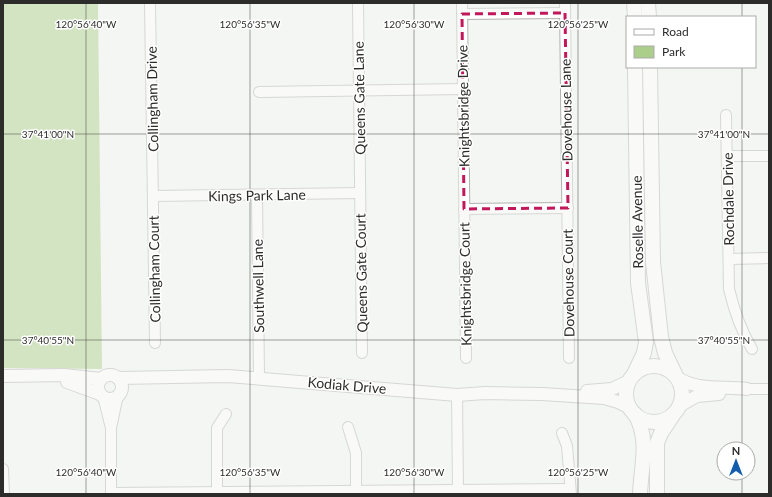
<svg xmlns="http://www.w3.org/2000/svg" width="772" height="497" viewBox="0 0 772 497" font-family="Lato,sans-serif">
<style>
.green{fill:#abce8b}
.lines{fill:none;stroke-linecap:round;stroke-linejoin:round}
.minor-casing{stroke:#b1b3af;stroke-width:12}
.tertiary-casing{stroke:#b1b3af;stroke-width:14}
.secondary-casing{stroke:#b1b3af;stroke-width:16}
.minor{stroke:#fff;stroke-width:10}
.tertiary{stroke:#fff;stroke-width:12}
.secondary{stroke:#fff;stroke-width:14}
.marked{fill:none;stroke:#c2185b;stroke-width:3;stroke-dasharray:8 5;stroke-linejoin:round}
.ticks{fill:none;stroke:#2c2c2b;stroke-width:1;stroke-opacity:0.45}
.labels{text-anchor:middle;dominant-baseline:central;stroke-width:3;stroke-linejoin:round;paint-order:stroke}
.street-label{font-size:14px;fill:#2c2c2b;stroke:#fff}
.ticks-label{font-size:10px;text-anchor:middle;fill:#2c2c2b;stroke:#fff;stroke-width:3;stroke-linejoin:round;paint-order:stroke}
</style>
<rect width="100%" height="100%" fill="#f4f6f3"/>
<path class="green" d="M3,3H98L102,369L3,368Z"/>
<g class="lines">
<defs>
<g id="minor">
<path d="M150,3L155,343"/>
<path d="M358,3L362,353"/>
<path d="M462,3L466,358"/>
<path d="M565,3L569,358"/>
<path d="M462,14L565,13"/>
<path d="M259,92L463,89"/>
<path d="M726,115L729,289C734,310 740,329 752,349"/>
<path d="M727,156H769"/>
<path d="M257,195L259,377"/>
<path d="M153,196L360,193"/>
<path d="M464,209L568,208"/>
<path d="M729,259L769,258"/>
<path d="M747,389H769"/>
<path d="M457,395L458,490"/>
<path d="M103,396L111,428"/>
<path d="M348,427L356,453V491"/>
<path d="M562,433L567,446L571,494"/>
<path d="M3,469L4,494"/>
<path d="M111,493L570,489"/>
<path d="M111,494V428L118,395"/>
<path d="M217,494V428L226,414"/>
</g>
<g id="tertiary">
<circle cx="110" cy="387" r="12"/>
<path d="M3,376L64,375L101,379"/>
<path d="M118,378L228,376L457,395L485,393L542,394L604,398L618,402L630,408"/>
<path d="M678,378C698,391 725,386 747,389"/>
<path d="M67,382L100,394"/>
<path d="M587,391L612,389L629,381"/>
<path d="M681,405L697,396L719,394"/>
</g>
<g id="secondary">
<path d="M634,3L635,17"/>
<path d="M648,3L649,17"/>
<path d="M650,67L653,262L661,337L665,353L675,374"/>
<circle cx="654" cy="394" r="28"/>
<path d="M634,374L644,353L646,342L638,283L635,67"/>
<path d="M635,414C650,440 641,466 640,494"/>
<path d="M657,494V443L661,433L673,415"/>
</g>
</defs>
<use href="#minor" class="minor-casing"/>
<use href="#tertiary" class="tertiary-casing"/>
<use href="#secondary" class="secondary-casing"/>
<use href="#minor" class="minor"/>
<use href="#tertiary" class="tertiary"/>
<use href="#secondary" class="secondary"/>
</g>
<path d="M0 0H772V497H0ZM565,13L568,208L464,209L462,14Z" fill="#f4f6f3" fill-opacity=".55" fill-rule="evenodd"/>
<path class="marked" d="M565,13L568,208L464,209L462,14Z"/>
<path class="ticks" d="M86,3V494M250,3V494M414,3V494M578,3V494M742,3V17M742,67V449M3,134H769M3,340H769M742,473V494"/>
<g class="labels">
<g class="street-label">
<text transform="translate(359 98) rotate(-91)">Queens Gate Lane</text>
<text transform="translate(152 99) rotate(-91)">Collingham Drive</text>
<text transform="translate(463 106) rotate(-91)">Knightsbridge Drive</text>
<text transform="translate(566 110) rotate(-91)">Dovehouse Lane</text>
<text transform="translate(257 195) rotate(-1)">Kings Park Lane</text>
<text transform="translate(728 199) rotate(-91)">Rochdale Drive</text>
<text transform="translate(637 222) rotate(-91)">Roselle Avenue</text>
<text transform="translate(154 269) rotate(-91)">Collingham Court</text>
<text transform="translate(361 273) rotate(-91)">Queens Gate Court</text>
<text transform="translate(568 283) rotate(-91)">Dovehouse Court</text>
<text transform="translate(465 284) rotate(-91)">Knightsbridge Court</text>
<text transform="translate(258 286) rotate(-91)">Southwell Lane</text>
<text transform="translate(347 385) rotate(5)">Kodiak Drive</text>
</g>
</g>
<g class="ticks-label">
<text x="86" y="28">120°56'40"W</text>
<text x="250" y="28">120°56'35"W</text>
<text x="414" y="28">120°56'30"W</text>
<text x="578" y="28">120°56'25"W</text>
<text x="48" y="138">37°41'00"N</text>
<text x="724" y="138">37°41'00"N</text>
<text x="48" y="344">37°40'55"N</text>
<text x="724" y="344">37°40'55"N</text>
<text x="86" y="476">120°56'40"W</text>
<text x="250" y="476">120°56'35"W</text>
<text x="414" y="476">120°56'30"W</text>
<text x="578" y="476">120°56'25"W</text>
</g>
<rect width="772" height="497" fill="none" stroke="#2c2c2b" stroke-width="8"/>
<rect x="626" y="16" width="130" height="52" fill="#ffffff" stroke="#ababaa"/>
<rect x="634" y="29" width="20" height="6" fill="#ffffff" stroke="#ababaa"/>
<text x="662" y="36" font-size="12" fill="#2c2c2b">Road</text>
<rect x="634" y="46" width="20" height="12" fill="#abce8b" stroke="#ababaa"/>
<text x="662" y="56" font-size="12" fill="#2c2c2b">Park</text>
<g transform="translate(736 461)"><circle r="19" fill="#ffffff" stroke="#ababaa"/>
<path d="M0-3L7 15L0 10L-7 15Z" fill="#145cac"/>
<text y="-6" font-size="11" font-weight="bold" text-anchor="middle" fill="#2c2c2b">N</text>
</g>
</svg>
